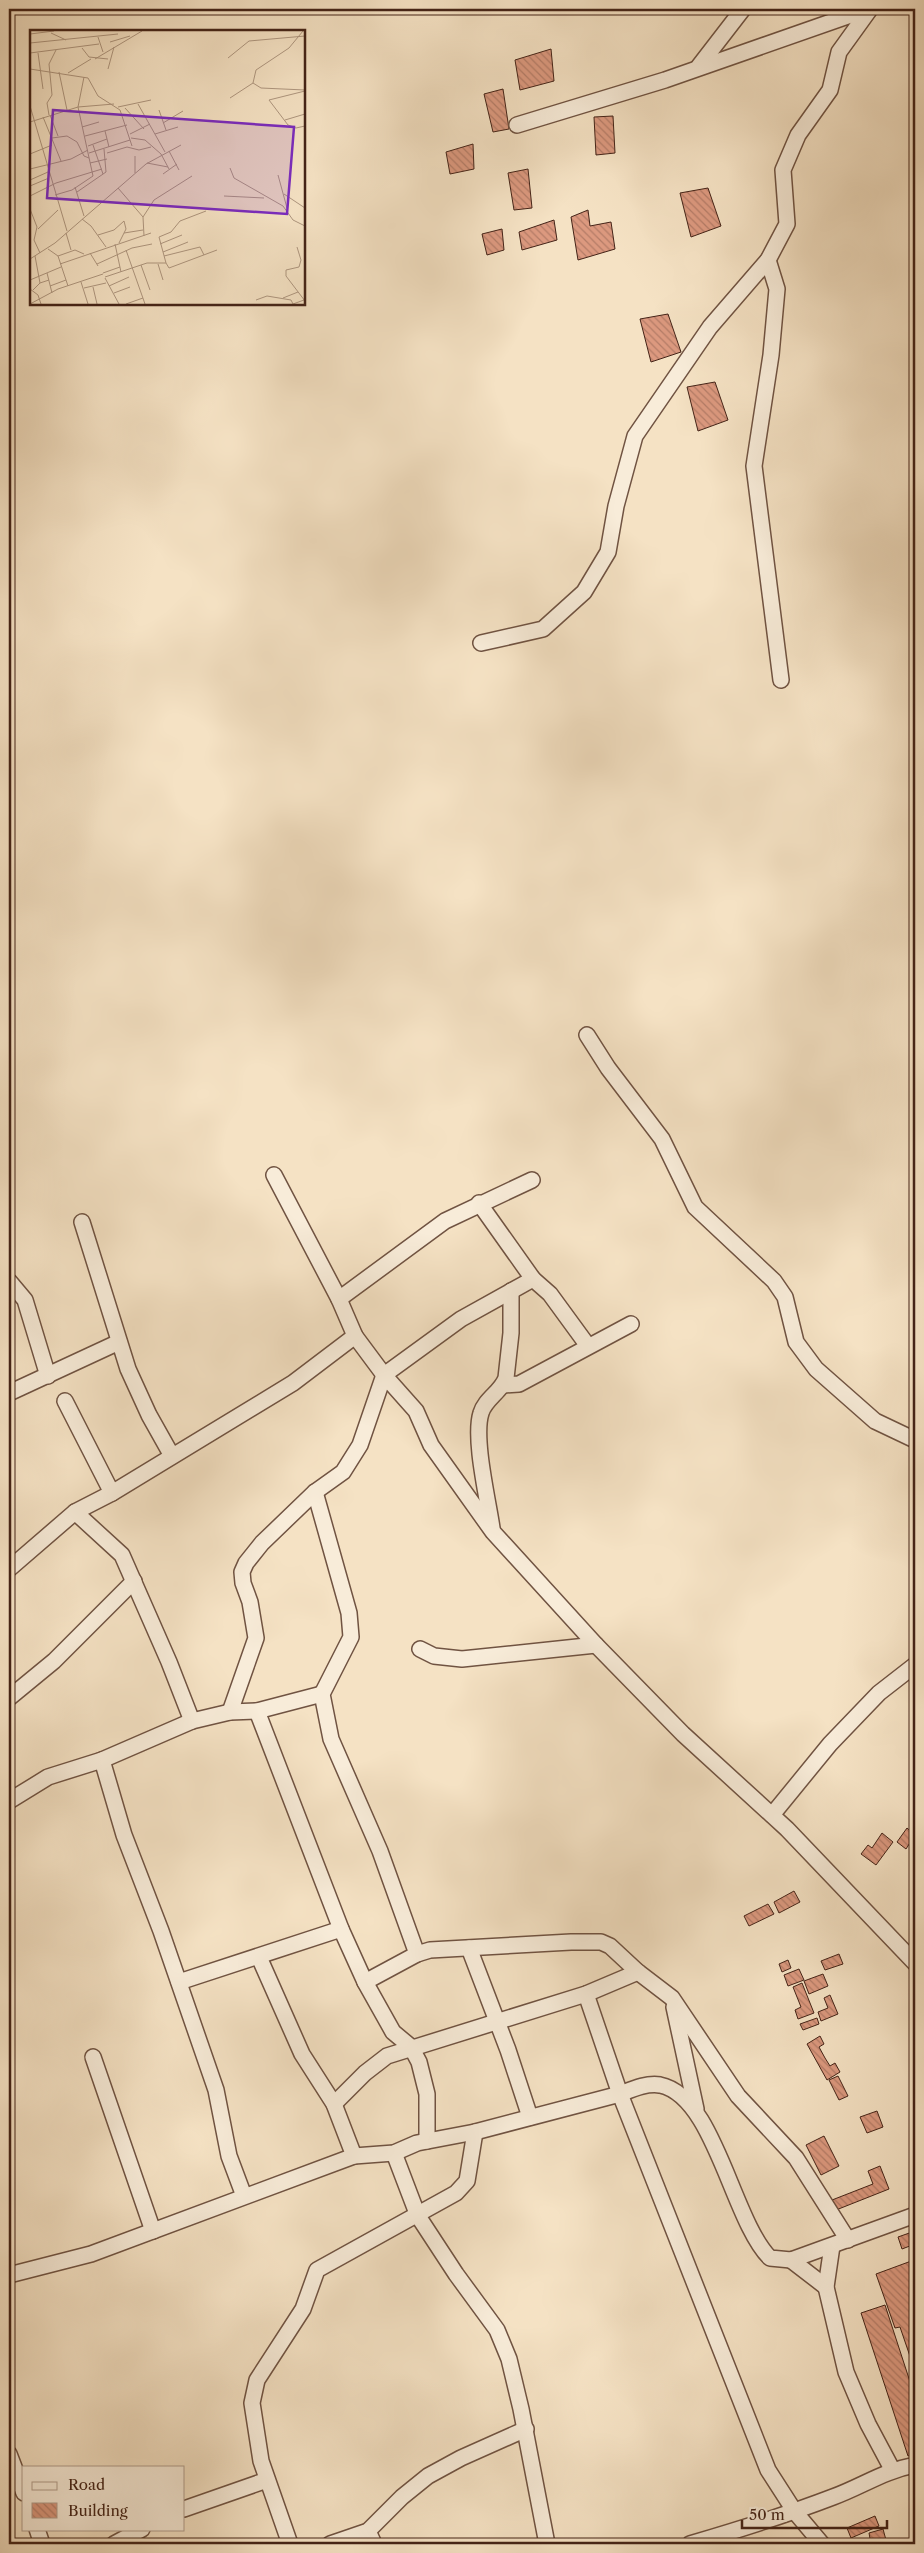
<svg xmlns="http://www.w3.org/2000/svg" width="924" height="2553" viewBox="0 0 924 2553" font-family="'Libre Caslon Text',serif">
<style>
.building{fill:url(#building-back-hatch);stroke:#442317}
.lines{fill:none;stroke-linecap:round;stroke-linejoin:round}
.street-casing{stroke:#705342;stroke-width:18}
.street{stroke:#f8ecd9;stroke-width:15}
.inset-road{fill:none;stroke:#ae967f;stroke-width:1}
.view{fill:#7b2cbf;fill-opacity:0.15;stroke:#7b2cbf;stroke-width:2.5}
.inset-edge{fill:none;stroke:#442317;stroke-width:2.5}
</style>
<defs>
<pattern id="building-back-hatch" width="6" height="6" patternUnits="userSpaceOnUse" patternTransform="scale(1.25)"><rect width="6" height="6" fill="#dc997f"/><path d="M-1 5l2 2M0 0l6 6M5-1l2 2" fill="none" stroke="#b47c67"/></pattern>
</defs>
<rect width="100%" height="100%" fill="#f5e2c4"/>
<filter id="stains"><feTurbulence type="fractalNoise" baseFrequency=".004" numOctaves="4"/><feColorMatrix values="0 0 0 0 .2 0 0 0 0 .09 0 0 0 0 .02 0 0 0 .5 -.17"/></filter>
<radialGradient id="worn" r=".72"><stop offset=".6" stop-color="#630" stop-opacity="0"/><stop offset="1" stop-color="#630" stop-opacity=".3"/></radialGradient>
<g class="building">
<path d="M551,49L554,81L520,90L515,60Z"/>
<path d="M503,89L509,129L493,132L484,94Z"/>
<path d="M613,116L615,153L596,155L594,117Z"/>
<path d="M473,144L474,169L450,174L446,152Z"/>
<path d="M528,169L532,208L514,210L508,173Z"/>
<path d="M708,188L721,226L691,237L680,193Z"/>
<path d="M588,210L590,226L611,222L615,249L578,260L571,217Z"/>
<path d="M554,220L557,240L522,250L519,232Z"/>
<path d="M502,229L504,250L487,255L482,234Z"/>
<path d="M668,314L681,352L651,362L640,319Z"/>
<path d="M715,382L728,420L698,431L687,387Z"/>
<path d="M907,1828L915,1835L906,1849L897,1842Z"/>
<path d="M882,1833L893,1842L876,1865L861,1854L868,1845L872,1848Z"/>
<path d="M794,1891L800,1902L779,1913L774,1902Z"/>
<path d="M768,1904L774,1914L749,1926L744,1916Z"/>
<path d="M839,1954L843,1964L825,1970L821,1961Z"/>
<path d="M788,1960L791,1968L782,1972L779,1964Z"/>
<path d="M799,1969L804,1980L788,1986L784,1975Z"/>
<path d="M823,1974L828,1986L809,1994L804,1981Z"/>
<path d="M802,1983L814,2013L798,2019L795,2010L801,2007L793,1987Z"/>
<path d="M830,1995L838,2014L821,2021L818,2012L828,2008L824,1998Z"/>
<path d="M817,2018L819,2024L803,2030L800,2024Z"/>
<path d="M820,2036L824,2044L819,2047L825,2058L830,2066L835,2063L840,2072L827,2080L807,2044Z"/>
<path d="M838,2076L848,2096L839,2100L829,2080Z"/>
<path d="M877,2111L883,2127L867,2133L860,2117Z"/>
<path d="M824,2136L839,2166L821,2175L806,2145Z"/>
<path d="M880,2166L889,2189L836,2210L832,2200L873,2184L868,2171Z"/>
<path d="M915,2231V2244L902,2249L898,2237Z"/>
<path d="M914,2260L915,2263V2371L900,2327L895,2328L876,2274Z"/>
<path d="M885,2305L915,2397V2453L908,2456L861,2313Z"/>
<path d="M875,2516L879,2526L851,2538L847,2528Z"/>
<path d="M883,2529L886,2540L871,2544L869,2533Z"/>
</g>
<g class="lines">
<defs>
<g id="street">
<path d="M699,66L743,9"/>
<path d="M517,125L665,80L868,9"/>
<path d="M768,260L777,289L771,355L754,466L781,680"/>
<path d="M481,643L543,629L584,592L608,552L616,506L635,436L710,327L768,260L787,224L783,170L798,135L830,90L839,52L870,9"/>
<path d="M587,1035L608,1068L662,1139L695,1207L774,1281L785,1297L796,1342L816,1369L875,1421L915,1440"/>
<path d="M274,1175L339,1299L355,1336L384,1375L416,1411L431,1445L493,1532L596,1645L683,1734L787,1829L915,1963"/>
<path d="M479,1203L533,1279L550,1294L588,1346"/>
<path d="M82,1222L128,1369L149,1415L172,1456"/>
<path d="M9,1281L25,1300L48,1376"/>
<path d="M339,1299L445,1221L532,1180"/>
<path d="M504,1385L519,1384L631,1324"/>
<path d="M9,1393L119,1342"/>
<path d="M65,1401L112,1493"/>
<path d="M315,1492L349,1613L351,1637L322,1694L331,1739L380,1851L417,1954"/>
<path d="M75,1512L122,1555L169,1662L192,1721"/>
<path d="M492,1528C488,1500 473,1438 481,1413C485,1399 501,1392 506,1378L511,1333V1291"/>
<path d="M9,1569L75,1512L112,1493L293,1383L355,1336"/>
<path d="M420,1649L434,1656L462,1659L596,1645"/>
<path d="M9,1698L54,1661L134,1581"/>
<path d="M257,1711L341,1929L365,1982L393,2032L411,2047L419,2062L427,2094V2141"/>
<path d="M230,1712L256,1638L250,1602L243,1583L242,1572L246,1563L262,1543L315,1492L343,1472L360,1445L384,1375L461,1319L533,1279"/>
<path d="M102,1760L124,1835L161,1931L216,2090L229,2156L244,2196"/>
<path d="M9,1801L48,1777L102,1760L192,1721L230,1712L257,1711L322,1694"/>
<path d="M772,1815L830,1744L879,1693L915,1665"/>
<path d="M469,1948L508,2050L530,2117"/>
<path d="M259,1957L302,2054L334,2104L354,2156"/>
<path d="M179,1982L341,1929"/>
<path d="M365,1982L417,1954L430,1950L571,1942H601L610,1946L638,1972L672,1998L738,2096L796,2158L848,2240"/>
<path d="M586,1994L620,2094L768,2470L795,2512L822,2544"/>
<path d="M674,2007L696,2109"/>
<path d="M93,2057L153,2231"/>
<path d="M334,2104L365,2073L387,2056L586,1994L638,1972"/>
<path d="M394,2153L418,2216L456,2274L497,2330L509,2359L521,2409L547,2544"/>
<path d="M832,2246L826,2287L846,2372L868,2424L892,2469"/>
<path d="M791,2260L826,2287"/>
<path d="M9,2275L91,2254L354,2156L394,2153L417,2143L475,2132L620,2094C633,2089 646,2083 660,2085C715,2096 732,2220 770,2258L791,2260L915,2215"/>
<path d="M9,2454L24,2493"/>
<path d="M184,2509L267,2480"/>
<path d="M37,2529L42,2544"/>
<path d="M368,2531L374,2544"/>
<path d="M114,2544L142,2529"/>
<path d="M290,2544L261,2461L252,2403L257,2380L303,2309L317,2270L456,2193L467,2181L475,2132"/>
<path d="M330,2544L368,2531L402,2497L428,2476L461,2458L526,2429"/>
<path d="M690,2544C738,2530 786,2515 833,2497C863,2486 883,2471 915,2465"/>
</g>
</defs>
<use href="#street" class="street-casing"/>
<use href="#street" class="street"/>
</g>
<g transform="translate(30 30)">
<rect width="275" height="275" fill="#f5e2c4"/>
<path class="inset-road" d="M21,3L36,10M0,4L24,1M68,7L73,22M80,12L100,6M0,13L88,4M52,18L59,27L78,29M0,23L69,14M8,23L13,59M198,28L219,11L275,6M65,29L112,1M0,39L58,48L68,66L90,80L102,116M78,39L84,17M29,42L37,80M38,43L61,29M223,53L231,58L275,60M275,61L239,70L258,95L266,98L275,96M200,68L223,53L226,40L259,18L273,1M108,74L135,122M0,76L37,201M88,77L121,70M95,78L114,99M129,80L136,100M19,85L17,73L22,65L19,34L26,20M20,85L28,106M13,87L31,131M255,90L275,84M0,92L48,77L84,74M133,93L153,81M52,97L69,92M75,101L79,117M100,104L120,94M125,104L148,97M55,106L97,95M22,108L37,106L47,112L54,126L59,128M101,108L115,110L131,124L139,139M63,115L73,144M58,116L77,109M139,121L149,140M59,123L100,110M77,123L97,117L109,120L121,117M0,124L22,115M60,133L77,129M117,133L138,137M200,138L204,148L253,176L263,190L275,196M0,139L41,129L58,120M105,143V126M133,144L147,134M248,145L257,178M0,150L18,142M0,156L19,148M45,157L54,186M88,158L113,187M42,160L63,146L48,77L54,47M47,162L76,142L74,119M254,164L275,178M25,165L42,160M0,166L26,153L72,139M194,166L234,168M0,179L7,197L4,210L10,223M52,189L61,196L76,217M8,199L28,180M36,203L41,220M94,203L113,200M68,205L84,200L94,191L96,199L89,213M114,206L113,187L124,170L162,146M85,214L91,242M130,214L152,205M267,217L271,230L269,237L256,240V246L275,271M18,219L28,226L38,256M96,220L115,274M133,222L158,212M60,223L68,236M5,226L10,253M28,226L45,220L54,224M134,226L170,217L174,225M0,229L25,213L116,134L151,115M136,233L129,207L141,202L150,191L176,181M30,234L121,203M67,234L102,218L122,214M128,234L133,250M111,235L120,260M17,243L22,263M73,243L90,237M75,247L117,233H136L139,238L187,220M75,248L89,274M0,250L31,237M51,252L58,274M20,256L36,250M79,256L99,247M63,257L67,274M54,258L76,253M0,259L8,265L11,274M3,260L10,253L19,250M84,263L100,257M253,268L268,262M226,270L237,266L261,270L263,274L274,270M0,274L28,259L73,244M96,274L113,268"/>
<path class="view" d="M23,80L264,97L257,184L17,168Z"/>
<rect width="275" height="275" class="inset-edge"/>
</g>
<rect width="924" height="2553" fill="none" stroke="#f5e2c4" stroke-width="30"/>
<rect x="10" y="10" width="904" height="2533" fill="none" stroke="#442317" stroke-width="2.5"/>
<rect x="15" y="15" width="894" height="2523" fill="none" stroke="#442317"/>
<rect x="22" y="2466" width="162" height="65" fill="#f8ecd9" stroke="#b09c8b"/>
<rect x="32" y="2482" width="25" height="8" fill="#f8ecd9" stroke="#b09c8b"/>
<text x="68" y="2490" font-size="15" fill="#442317">Road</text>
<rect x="32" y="2503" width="25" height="15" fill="url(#building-back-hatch)" stroke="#b09c8b"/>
<text x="68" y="2516" font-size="15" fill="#442317">Building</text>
<path d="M742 2520v8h145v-8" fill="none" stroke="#442317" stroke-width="2.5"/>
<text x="749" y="2520" font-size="15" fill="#442317" stroke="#f8ecd9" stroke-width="4" paint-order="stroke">50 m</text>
<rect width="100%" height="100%" filter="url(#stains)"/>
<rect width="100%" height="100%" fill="url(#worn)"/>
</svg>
